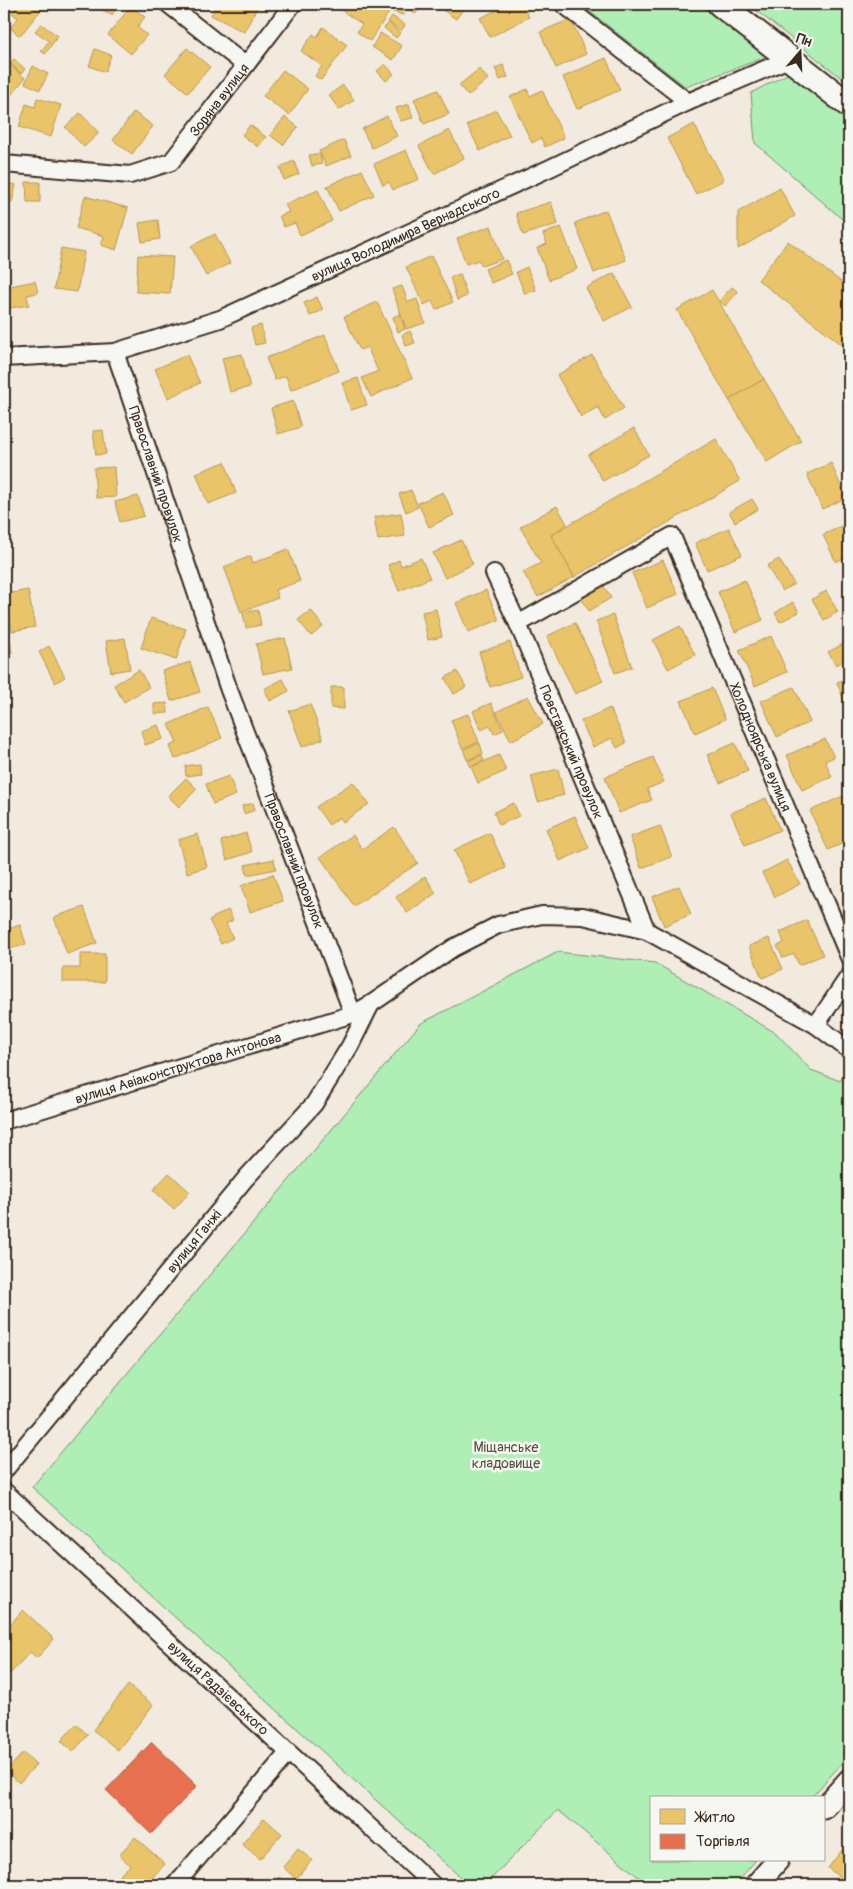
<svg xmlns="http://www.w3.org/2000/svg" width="853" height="1889" viewBox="0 0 853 1889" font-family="Pangolin,sans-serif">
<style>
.green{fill:#afefb6;stroke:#758c6a}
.homes{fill:#e9c46a;stroke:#b59653}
.shops{fill:#e76f51;stroke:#b35a42}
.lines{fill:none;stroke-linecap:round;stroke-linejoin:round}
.minor-casing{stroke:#3b2a1e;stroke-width:20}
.tertiary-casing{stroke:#3b2a1e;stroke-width:25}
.secondary-casing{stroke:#3b2a1e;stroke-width:28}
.minor{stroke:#f6f6f2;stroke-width:16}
.tertiary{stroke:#f6f6f2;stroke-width:21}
.secondary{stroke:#f6f6f2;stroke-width:24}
.labels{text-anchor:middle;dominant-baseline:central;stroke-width:5;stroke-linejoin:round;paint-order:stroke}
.street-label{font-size:14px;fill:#3b2a1e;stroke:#f6f6f2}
.park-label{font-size:14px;fill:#52513c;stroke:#f6f6f2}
</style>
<rect width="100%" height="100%" fill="#f2eadf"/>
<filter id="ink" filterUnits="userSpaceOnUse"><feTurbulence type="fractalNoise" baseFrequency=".02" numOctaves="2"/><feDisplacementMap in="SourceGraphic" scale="10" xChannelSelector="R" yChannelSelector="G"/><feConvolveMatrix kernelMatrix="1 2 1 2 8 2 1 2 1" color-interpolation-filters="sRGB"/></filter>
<g filter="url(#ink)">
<g class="green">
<path d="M580,4H699L768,56L686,87Z"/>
<path d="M748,4H838L849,13V84Z"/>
<path d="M793,71L849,117V225L755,143L751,93Z"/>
<path d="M558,952L655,963L776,1033L811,1070L840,1081L849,1066V1755L811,1798H652V1860H756L734,1885H648L558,1810L485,1885H469L32,1487L420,1024Z"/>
</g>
<g class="homes">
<path d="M19,4H41L44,6L20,36L10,28L18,18L12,13Z"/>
<path d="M96,4H119L112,15L95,6Z"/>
<path d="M217,4H259L244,32L211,15Z"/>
<path d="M332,4H379L390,11L370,41L357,32L362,24Z"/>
<path d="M402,4H424L415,14Z"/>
<path d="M434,4H467L456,19Z"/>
<path d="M509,4H522L529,17L490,37L480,18Z"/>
<path d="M395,5L405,8L403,15L393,12Z"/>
<path d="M131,6L145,17L137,27L147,35L131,54L108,35Z"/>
<path d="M392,16L405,25L401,31L388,22Z"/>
<path d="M571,19L586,54L556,68L540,32Z"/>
<path d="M389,23L400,33L396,38L384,28Z"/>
<path d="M41,24L58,36L45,54L41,51L49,41L35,31Z"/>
<path d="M323,27L347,45L321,80L315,76L322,66L301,51L313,34L317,37Z"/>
<path d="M380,33L402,46L393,60L372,47Z"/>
<path d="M187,48L210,67L188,93L165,74Z"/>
<path d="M95,49L111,55L105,72L89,66Z"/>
<path d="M606,58L620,90L577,109L563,77Z"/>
<path d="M14,59L25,69L21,74L10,63Z"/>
<path d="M9,64L25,78L4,104V70Z"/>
<path d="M385,64L394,74L386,81L377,71Z"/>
<path d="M503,65L508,77L500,80L495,68Z"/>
<path d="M33,66L48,74L40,90L25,83Z"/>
<path d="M479,69L488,79L468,96L459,85Z"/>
<path d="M283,70L308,89L289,115L263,96Z"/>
<path d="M343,85L354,100L339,110L329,95Z"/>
<path d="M527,89L530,96L542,90L564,138L545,147L541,138L532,143L510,97Z"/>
<path d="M438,90L449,114L424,124L414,99Z"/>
<path d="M37,98L61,105L51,137L19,127L26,104L35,107Z"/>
<path d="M409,104L413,118L400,121L396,108Z"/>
<path d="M496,110L510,135L480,151L467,125Z"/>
<path d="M134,112L153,126L132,154L113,140Z"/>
<path d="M80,113L99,133L84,147L65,127Z"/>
<path d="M387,116L397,136L372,148L362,129Z"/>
<path d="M285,117L298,127L283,145L270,135Z"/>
<path d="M694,124L724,180L696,194L667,138Z"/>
<path d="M250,125L266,137L258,147L242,135Z"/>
<path d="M449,130L464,158L434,174L419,146Z"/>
<path d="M344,140L351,156L326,166L319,151Z"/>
<path d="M406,150L419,179L393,190L389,182L383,185L374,164Z"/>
<path d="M320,154L322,164L312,166L309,155Z"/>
<path d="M294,161L299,174L284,180L280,167Z"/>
<path d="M362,170L374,195L339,211L327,186Z"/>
<path d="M4,182L16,185L12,202L5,200L4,204Z"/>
<path d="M26,182H40V202H27Z"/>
<path d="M780,188L795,216L738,249V212Z"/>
<path d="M318,190L332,221L300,235L295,223L284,227L279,216L289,212L285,204Z"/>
<path d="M85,196L128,208L116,250L101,245L104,236L76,228Z"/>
<path d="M551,202L558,224L523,235L516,213Z"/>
<path d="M606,210L626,260L594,273L575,223Z"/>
<path d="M158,220L160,239L142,242L139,223Z"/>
<path d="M491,226L502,259L482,266L479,260L466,264L457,238Z"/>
<path d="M561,227L577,269L549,280L537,248L547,244L543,234Z"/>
<path d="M215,234L230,263L206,276L191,246Z"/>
<path d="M788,241L849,288V350L758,280Z"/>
<path d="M61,248L84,252L77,292L54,289Z"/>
<path d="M138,255L173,257L170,294L136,292Z"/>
<path d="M431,256L453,302L436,310L432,301L424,305L406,267Z"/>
<path d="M506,260L512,274L491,283L485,269Z"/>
<path d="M527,267L536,290L525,294L516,272Z"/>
<path d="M614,273L632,307L604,321L586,288Z"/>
<path d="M460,274L467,296L457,300L450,277Z"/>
<path d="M35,281L38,293L27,295L29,305L10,308L5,287Z"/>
<path d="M402,286L408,302L417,299L425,323L406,329L392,289Z"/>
<path d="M732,287L738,292L725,306L719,301Z"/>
<path d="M712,290L764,379L729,400L677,310Z"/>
<path d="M317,297L323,310L310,316L304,303Z"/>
<path d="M377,302L412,378L371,397L362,378L378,371L367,347L360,350L344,317Z"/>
<path d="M400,314L405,329L398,332L393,317Z"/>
<path d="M261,325L265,343L255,345L251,328Z"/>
<path d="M410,331L415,343L406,346L402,335Z"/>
<path d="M325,335L339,371L291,390L286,376L275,380L266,358Z"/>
<path d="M242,354L250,387L230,392L222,358Z"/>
<path d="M187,355L200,383L168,398L155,369Z"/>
<path d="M592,355L624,408L605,420L598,407L581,417L557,375Z"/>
<path d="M358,378L367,405L351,410L342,383Z"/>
<path d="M764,379L801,441L767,462L729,400Z"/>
<path d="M293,401L301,427L278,434L271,408Z"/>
<path d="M634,428L649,455L603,481L588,455Z"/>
<path d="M103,430L106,454L96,455L93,431Z"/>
<path d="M716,439L740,481L574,577L551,535Z"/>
<path d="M225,462L236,493L208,504L196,473Z"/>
<path d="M831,463L846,498L822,509L807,474Z"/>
<path d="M114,467L116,497L96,498L94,468Z"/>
<path d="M411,490L418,507L406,512L399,494Z"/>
<path d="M443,492L454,515L429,527L418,503Z"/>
<path d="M138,496L144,516L120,522L115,502Z"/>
<path d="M752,499L758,509L735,522L729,512Z"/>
<path d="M557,506L567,524L551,535L574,577L538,597L523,572L541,563L520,527Z"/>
<path d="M401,513L405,536L378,540L374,517Z"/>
<path d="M849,522V555L836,562L823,535Z"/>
<path d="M729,528L742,555L707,570L695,543Z"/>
<path d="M461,540L473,564L445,578L433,553Z"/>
<path d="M288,549L300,581L275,590L278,598L241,612L224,567L251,556L253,563Z"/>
<path d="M421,558L430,578L399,591L388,565L399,560L401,566Z"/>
<path d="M779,559L794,584L782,591L767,566Z"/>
<path d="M663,560L678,594L647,608L632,573Z"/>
<path d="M745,580L763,620L735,632L718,592Z"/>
<path d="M603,585L611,598L589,611L581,598Z"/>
<path d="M28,590L35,627L12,631L6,594Z"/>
<path d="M486,590L499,620L468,632L456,603Z"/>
<path d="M826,591L838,612L824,620L812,599Z"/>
<path d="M793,602L799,612L780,622L775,613Z"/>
<path d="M4,608L12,653L4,654Z"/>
<path d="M436,609L442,637L428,640L422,612Z"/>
<path d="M258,610L261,625L246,628L243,613Z"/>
<path d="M311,610L323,627L311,636L298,620Z"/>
<path d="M613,615L632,667L615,673L596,621Z"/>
<path d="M151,618L186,629L176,660L141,648Z"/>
<path d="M575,623L603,681L575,694L547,636Z"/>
<path d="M680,626L695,655L668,669L653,640Z"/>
<path d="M771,636L787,672L755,686L739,650Z"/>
<path d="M125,638L130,669L111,672L106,641Z"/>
<path d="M285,638L292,668L263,674L256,644Z"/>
<path d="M849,641V658L836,665L828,652Z"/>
<path d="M510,642L521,677L490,687L479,652Z"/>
<path d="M49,646L65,677L55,683L39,652Z"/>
<path d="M190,662L200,692L171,701L162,671Z"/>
<path d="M139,670L149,687L124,702L114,685Z"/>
<path d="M457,671L466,687L454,694L445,678Z"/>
<path d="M849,678V708L847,709L837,682Z"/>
<path d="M283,679L289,691L270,701L264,689Z"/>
<path d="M4,682L10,695L4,698Z"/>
<path d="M331,687H344V709L331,708Z"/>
<path d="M794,687L810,722L777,737L761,701Z"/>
<path d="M712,688L725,719L695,733L681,701Z"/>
<path d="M528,696L543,724L511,741L496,712Z"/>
<path d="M167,703L168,713L154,714V704Z"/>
<path d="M491,703L503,730L494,734L490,726L481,730L473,711Z"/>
<path d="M310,704L323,739L302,747L289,711Z"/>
<path d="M208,707L222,738L175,759L170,746L177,743L169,724Z"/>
<path d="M610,708L626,743L617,748L612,738L593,747L581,721Z"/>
<path d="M468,714L479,742L462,748L451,720Z"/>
<path d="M158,725L163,739L145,745L141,731Z"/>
<path d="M825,739L834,757L825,761L832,777L802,790L787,755Z"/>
<path d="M480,743L483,754L467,760L463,749Z"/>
<path d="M735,743L748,771L720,783L707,755Z"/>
<path d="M481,755L484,760L471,767L468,761Z"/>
<path d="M499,755L506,771L478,783L471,767Z"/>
<path d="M653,757L664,782L647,789L652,800L619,813L605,777Z"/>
<path d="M200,764L201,774L186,776L185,766Z"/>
<path d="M558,769L564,795L538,802L531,776Z"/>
<path d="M229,776L236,795L213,804L206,784Z"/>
<path d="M186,778L197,789L179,807L168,796Z"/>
<path d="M353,782L369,804L343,822L340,817L329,825L316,807Z"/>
<path d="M843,796L849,810V829L844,831L848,841L828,850L810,811Z"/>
<path d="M766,798L780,830L745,845L731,813Z"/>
<path d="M253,803L255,810L244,814L242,806Z"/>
<path d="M514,803L519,816L499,825L494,812Z"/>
<path d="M575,816L589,848L560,861L546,829Z"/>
<path d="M660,826L672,857L641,868L630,837Z"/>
<path d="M394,827L418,863L354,906L320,857L353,835L362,849Z"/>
<path d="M246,833L252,852L227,860L221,841Z"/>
<path d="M490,833L506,868L470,884L454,850Z"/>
<path d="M198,834L207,867L187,873L178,840Z"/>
<path d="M274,859L276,869L247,875L245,865Z"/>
<path d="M787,860L800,884L775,897L762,873Z"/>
<path d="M273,874L283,901L250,912L241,886Z"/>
<path d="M425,876L436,893L407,913L396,897Z"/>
<path d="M679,886L691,914L664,926L652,897Z"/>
<path d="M849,887V902L844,889Z"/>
<path d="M84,907L97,943L67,954L54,917Z"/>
<path d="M228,910L233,920L226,924L233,938L221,944L209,920Z"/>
<path d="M807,920L823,955L799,965L794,954L783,958L777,946L784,943L780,932Z"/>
<path d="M20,925L26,944L4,951V930Z"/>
<path d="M769,938L783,969L762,978L749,946Z"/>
<path d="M80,954H105V982H63V968H80Z"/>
<path d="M169,1173L190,1192L174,1209L153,1190Z"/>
<path d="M23,1610L54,1639L37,1658L30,1652L10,1674L4,1669V1631Z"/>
<path d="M128,1685L153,1705L118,1750L93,1730Z"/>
<path d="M4,1692L12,1699L4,1708Z"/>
<path d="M76,1724L88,1735L73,1752L61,1741Z"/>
<path d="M23,1753L36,1765L19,1783L6,1771Z"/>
<path d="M264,1818L282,1834L260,1859L242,1844Z"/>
<path d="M135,1837L165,1864L145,1885H131L120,1875L130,1865L119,1855Z"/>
<path d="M849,1841V1885L828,1868Z"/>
<path d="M298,1849L312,1860L296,1879L283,1867Z"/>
<path d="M279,1877L289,1885H272Z"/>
</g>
<path class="shops" d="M152,1742L197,1786L151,1834L106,1790Z"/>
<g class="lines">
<defs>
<g id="minor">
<path d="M168,4L245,65"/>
<path d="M563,4L688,102"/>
<path id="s1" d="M4,164L130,175L171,162L293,4"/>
<path id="s2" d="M115,352L229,690L353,1014L371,1004L453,948L498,925L542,915L583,916L647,931L816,1025L849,1050"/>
<path id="s3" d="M4,358L115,352L220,319L548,169L688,102L791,58"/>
<path id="s4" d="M494,573L518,624L647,931"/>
<path id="s5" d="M518,624L672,536L849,957"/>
<path d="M816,1025L849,976"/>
<path id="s6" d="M4,1121L353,1014"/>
<path id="s7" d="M4,1471L246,1178L314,1104L350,1046L371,1004"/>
<path id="s8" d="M4,1491L433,1885"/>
<path d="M175,1885L288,1753"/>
</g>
<g id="tertiary">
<path d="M824,1808L849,1780"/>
<path d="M756,1885L778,1860"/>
</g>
<path id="secondary" d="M720,4L849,105"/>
</defs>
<use href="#minor" class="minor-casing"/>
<use href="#tertiary" class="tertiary-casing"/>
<use href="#secondary" class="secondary-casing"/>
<use href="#minor" class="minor"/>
<use href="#tertiary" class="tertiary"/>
<use href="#secondary" class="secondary"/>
</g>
</g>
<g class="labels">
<g class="street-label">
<text stroke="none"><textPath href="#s1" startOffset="248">Зоряна вулиця</textPath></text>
<text stroke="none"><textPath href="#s3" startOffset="425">вулиця Володимира Вернадського</textPath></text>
<text stroke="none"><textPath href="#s2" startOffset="129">Православний провулок</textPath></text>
<text stroke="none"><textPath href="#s5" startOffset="406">Холодноярська вулиця</textPath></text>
<text stroke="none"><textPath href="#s4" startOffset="195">Повстанський провулок</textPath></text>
<text stroke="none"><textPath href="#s2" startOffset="540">Православний провулок</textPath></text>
<text stroke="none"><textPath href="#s6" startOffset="182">вулиця Авіаконструктора Антонова</textPath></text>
<text stroke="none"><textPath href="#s7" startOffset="298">вулиця Ганжі</textPath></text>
<text stroke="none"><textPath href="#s8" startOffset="291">вулиця Радзієвського</textPath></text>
</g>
<g class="park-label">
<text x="506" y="1447">Міщанське<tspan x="506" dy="16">кладовище</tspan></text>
</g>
</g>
<rect width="853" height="1889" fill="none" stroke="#f6f6f2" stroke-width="20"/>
<rect x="10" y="10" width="833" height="1869" fill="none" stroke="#3b2a1e" stroke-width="2" filter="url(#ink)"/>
<rect x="650" y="1796" width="175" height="65" fill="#f6f6f2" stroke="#aba49d"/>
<rect x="660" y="1809" width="25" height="15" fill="#e9c46a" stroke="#aba49d"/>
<text x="696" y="1822" font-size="15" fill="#3b2a1e">Житло</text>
<rect x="660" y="1834" width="25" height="15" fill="#e76f51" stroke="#aba49d"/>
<text x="696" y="1846" font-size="15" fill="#3b2a1e">Торгівля</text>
<g transform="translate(800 52) rotate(19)" stroke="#f6f6f2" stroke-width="4" paint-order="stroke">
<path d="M0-4L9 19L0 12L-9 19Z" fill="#3b2a1e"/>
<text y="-8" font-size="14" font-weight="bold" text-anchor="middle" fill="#3b2a1e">Пн</text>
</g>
</svg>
